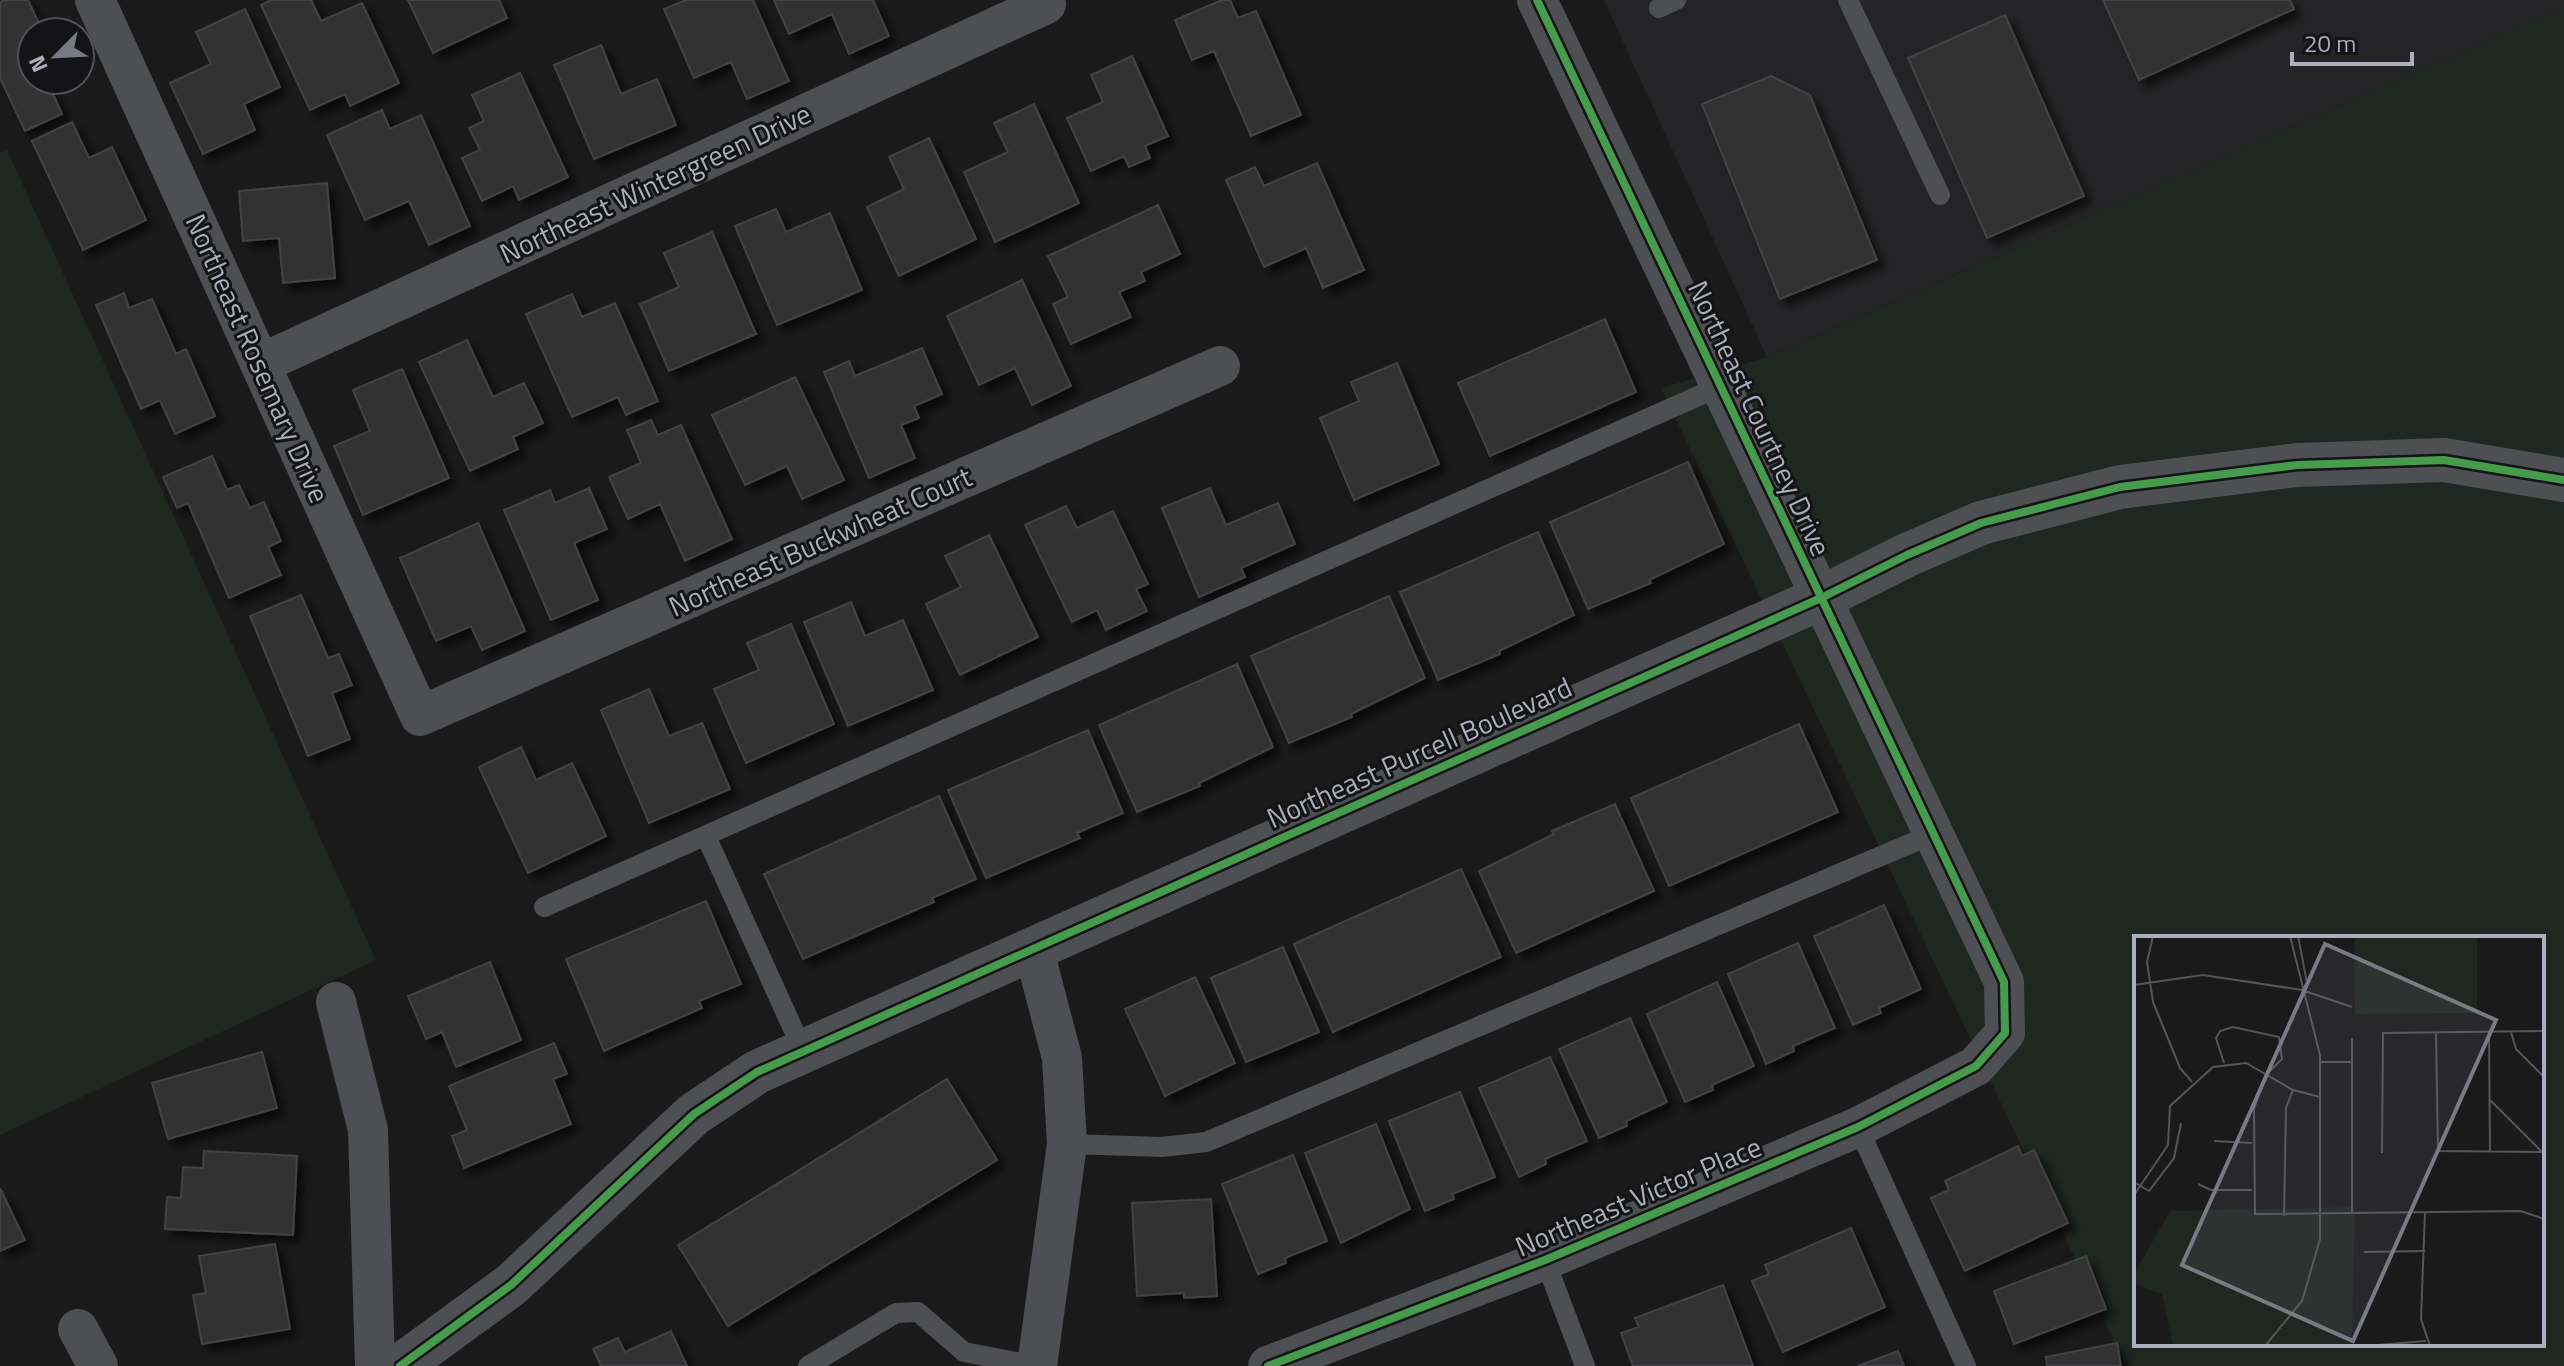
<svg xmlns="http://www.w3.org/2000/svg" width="2564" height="1366" viewBox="0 0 2564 1366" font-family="'Titillium Web',sans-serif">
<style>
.built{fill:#242426}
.green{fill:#1f2721;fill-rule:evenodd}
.building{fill:#323232;stroke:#424346;stroke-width:2;filter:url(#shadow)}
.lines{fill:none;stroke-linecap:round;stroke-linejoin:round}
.service{stroke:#4e4f53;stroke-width:20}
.minor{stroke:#4e4f53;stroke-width:40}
.tertiary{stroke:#4e4f53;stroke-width:44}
.cycleway-casing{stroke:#141416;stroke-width:13}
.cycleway{stroke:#469c4c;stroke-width:8}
.labels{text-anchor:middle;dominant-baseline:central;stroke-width:6;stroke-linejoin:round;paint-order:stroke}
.street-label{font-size:28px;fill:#abafbb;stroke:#141416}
.inset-road{fill:none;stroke:#54565a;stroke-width:2}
.view{fill:#787b83;fill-opacity:0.15;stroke:#787b83;stroke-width:4}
.inset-edge{fill:none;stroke:#abafbb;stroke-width:4}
</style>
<defs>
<filter id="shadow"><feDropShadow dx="7" dy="7" stdDeviation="4" flood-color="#0009"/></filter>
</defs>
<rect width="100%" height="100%" fill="#1a1a1a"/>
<path class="built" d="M1604,0H2564V7L1767,357Z"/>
<g class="green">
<path d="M2564,7V1366H2126L1661,388L1768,357ZM2136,938H2542V1344H2136Z"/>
<path d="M7,150L376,960L0,1135V153Z"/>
</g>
<g class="building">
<path d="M4,0H28L43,32H32V80H47L62,114L25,131L0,78V2Z"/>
<path d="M271,0H311L321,21L362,3L399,83L350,106L345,94L310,110L261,5Z"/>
<path d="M408,0H499L507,18L433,53Z"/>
<path d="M686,0H753L789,81L747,99L731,62L694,78L664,9Z"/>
<path d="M774,0H873L889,36L849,54L832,14L789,34Z"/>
<path d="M1222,0H1230L1238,18L1256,11L1301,115L1251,136L1214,51L1192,60L1175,20Z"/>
<path d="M2103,0H2290L2294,9L2139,80Z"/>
<path d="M245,9L280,87L244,104L255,130L203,154L170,83L211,64L196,32Z"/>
<path d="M2005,15L2084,196L1987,238L1908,58Z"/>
<path d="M601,45L621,94L657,79L676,125L594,159L554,65Z"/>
<path d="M1132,56L1168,136L1145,146L1150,158L1129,167L1124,156L1091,171L1067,118L1103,102L1091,75Z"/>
<path d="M520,73L568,177L519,200L513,186L482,201L462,158L480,150L469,128L484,121L472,95Z"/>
<path d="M1771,76L1810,95L1877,260L1780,299L1702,104Z"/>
<path d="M1034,104L1079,203L995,242L964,172L1008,152L994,123Z"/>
<path d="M382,110L390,129L421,115L470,226L429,245L409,201L365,220L327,135Z"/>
<path d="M72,122L89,158L112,147L146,220L83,250L32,141Z"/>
<path d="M929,138L976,239L899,276L867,207L904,189L889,157Z"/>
<path d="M1317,163L1364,270L1323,288L1306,248L1264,267L1226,180L1255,167L1264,186Z"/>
<path d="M327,183L335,278L283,283L279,238L243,241L239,191Z"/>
<path d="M1158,205L1180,254L1141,272L1145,281L1119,292L1131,317L1071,344L1053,304L1068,297L1048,256Z"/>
<path d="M776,209L786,232L830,213L862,290L777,325L735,226Z"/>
<path d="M712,232L756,334L669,371L640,304L679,287L664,253Z"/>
<path d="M1022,280L1071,386L1032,405L1015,368L979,385L947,316Z"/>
<path d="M124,293L129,308L152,299L176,354L186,349L215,416L175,434L160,400L141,409L96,305Z"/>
<path d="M572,294L582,317L615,303L658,401L626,415L618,397L572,417L526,314Z"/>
<path d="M1605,319L1636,392L1490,456L1458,383Z"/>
<path d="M467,340L493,397L524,383L543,423L513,437L518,449L470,471L419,362Z"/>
<path d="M922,348L942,394L914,406L919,418L901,425L915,458L869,478L824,372L849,361L855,376Z"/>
<path d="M1397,363L1439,464L1354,500L1320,418L1359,401L1351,382Z"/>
<path d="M402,369L449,478L363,515L334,446L370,431L353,390Z"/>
<path d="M795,377L844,480L802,499L787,466L745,485L712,415Z"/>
<path d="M651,420L658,435L681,425L732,539L685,561L660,504L628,519L609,477L641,463L627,430Z"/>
<path d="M212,456L227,490L239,485L250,508L264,502L281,541L268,547L281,575L229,598L188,503L177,508L163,477Z"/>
<path d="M1688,462L1724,544L1649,580L1651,583L1588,609L1550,522Z"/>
<path d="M589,488L607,529L574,543L598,600L551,620L504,510L550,490L555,503Z"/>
<path d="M1210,488L1226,525L1278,503L1295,544L1241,568L1245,577L1199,597L1162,508Z"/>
<path d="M1066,506L1077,528L1113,511L1148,584L1136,589L1147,611L1106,630L1097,610L1072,622L1025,525Z"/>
<path d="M478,523L525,631L482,650L471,626L436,641L400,558Z"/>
<path d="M1538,532L1574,615L1499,651L1500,654L1438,680L1400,592Z"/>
<path d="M989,535L1038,637L960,675L926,604L961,587L945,556Z"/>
<path d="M301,595L328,658L339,654L352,685L332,693L350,739L308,756L250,616Z"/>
<path d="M1389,596L1425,678L1351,714L1352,717L1289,743L1251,656Z"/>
<path d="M851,602L865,636L903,620L933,690L848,726L804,622Z"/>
<path d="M791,624L834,724L746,763L714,689L759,670L747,643Z"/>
<path d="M1237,664L1273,747L1199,783L1200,786L1137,812L1099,725Z"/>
<path d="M649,689L669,736L702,723L730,789L649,823L601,710Z"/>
<path d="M1799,724L1838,812L1669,886L1631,798Z"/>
<path d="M1088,730L1123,813L1077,833L1080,838L986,878L948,790Z"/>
<path d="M521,747L536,780L572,763L606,836L528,873L479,767Z"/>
<path d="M939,796L976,879L932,898L934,902L803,959L764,874Z"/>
<path d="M1615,804L1654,891L1516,953L1479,871L1554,834L1552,831Z"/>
<path d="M1461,869L1501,957L1333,1032L1294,944Z"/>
<path d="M706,901L741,984L699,1001L702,1008L604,1051L566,959Z"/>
<path d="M1884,905L1921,989L1879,1008L1881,1013L1853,1025L1814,936Z"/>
<path d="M1798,943L1835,1028L1793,1046L1794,1051L1766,1064L1728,974Z"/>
<path d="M1283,947L1319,1032L1246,1062L1211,978Z"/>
<path d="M490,962L521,1040L456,1067L442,1032L426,1039L408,996Z"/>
<path d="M1195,977L1235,1063L1165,1096L1125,1009Z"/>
<path d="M1717,982L1754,1066L1712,1085L1713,1090L1685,1102L1647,1014Z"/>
<path d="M1630,1018L1667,1102L1626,1121L1627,1126L1599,1138L1559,1049Z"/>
<path d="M554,1043L567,1074L553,1079L571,1124L464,1168L452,1136L467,1130L449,1086Z"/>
<path d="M262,1052L277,1108L168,1139L152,1083Z"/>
<path d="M1550,1057L1587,1141L1545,1159L1546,1164L1519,1177L1479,1088Z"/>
<path d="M947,1079L997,1160L728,1326L678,1245Z"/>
<path d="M1460,1092L1495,1177L1452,1194L1454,1199L1425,1211L1389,1121Z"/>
<path d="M1376,1124L1410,1209L1341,1243L1305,1153Z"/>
<path d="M2018,1146L2022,1156L2034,1150L2068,1223L1965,1271L1931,1198L1949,1190L1945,1181Z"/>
<path d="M204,1151L297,1156L293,1235L165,1229L167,1197L181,1198L183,1167L203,1168Z"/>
<path d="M1293,1155L1327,1241L1285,1258L1286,1263L1258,1274L1222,1184Z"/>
<path d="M0,1188L25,1240L0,1251Z"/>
<path d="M1211,1199L1217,1296L1184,1298V1293L1137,1296L1132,1203Z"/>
<path d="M1851,1228L1885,1307L1783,1352L1752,1281L1769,1274L1765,1265Z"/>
<path d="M275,1244L290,1329L202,1344L193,1295L206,1293L199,1256Z"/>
<path d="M2086,1256L2106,1309L2014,1344L1994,1291Z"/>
<path d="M1723,1285L1753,1366H1633L1621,1333L1639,1327L1635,1318Z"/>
<path d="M671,1331L687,1366H601L593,1349L618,1338L625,1352Z"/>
<path d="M2117,1343L2121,1366H2047L2046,1357Z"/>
<path d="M1898,1351L1904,1366H1858Z"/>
</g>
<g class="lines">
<g class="service">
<path d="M1848,0L1940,195"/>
<path d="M1659,8L1676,0"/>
<path d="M706,836L803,1051"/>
<path d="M544,907L1721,386"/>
<path d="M1858,1127L1966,1366"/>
<path d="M1067,1144L1162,1147L1206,1142L1933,834"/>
<path d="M1545,1260L1585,1366"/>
<path d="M808,1366L896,1313L918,1312L964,1352L1037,1366"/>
</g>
<g class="minor">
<path d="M95,0L420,716L1220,366"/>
<path d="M262,363L1046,4L1044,0"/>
<path d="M1033,947L1062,1058L1067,1144L1037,1366"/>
<path d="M336,1002L368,1130L375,1366"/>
<path d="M78,1329L98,1366"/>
<path d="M1268,1366L1545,1260L1858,1127L1976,1066L2005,1033L2004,982L1537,0"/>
</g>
<path class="tertiary" d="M400,1366L511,1285L694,1114L757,1072L1821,598L1907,555L1981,523L2120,487L2297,465L2444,460L2564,480"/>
<defs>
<g id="cycleway">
<path d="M400,1366L511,1285L694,1114L757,1072L1821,598L1907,555L1981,523L2120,487L2297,465L2444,460L2564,480"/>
<path d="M1268,1366L1545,1260L1858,1127L1976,1066L2005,1033L2004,982L1537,0"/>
</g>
</defs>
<use href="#cycleway" class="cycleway-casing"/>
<use href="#cycleway" class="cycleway"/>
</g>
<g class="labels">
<g class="street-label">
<text transform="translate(655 183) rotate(-25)">Northeast Wintergreen Drive</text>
<text transform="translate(258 358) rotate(66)">Northeast Rosemary Drive</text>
<text transform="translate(1760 418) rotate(65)">Northeast Courtney Drive</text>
<text transform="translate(820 541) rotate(-24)">Northeast Buckwheat Court</text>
<text transform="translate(1419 752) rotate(-24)">Northeast Purcell Boulevard</text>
<text transform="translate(1638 1196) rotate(-23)">Northeast Victor Place</text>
</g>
</g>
<g transform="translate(2134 936)">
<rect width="410" height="410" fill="#1a1a1a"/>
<path d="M220,0H343V77L221,78ZM221,271L218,410H39L28,358L0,348V338L36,275Z" fill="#1f2721"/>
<path class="inset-road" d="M19,0L13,26L19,66L46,132L58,146M164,0L173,47L168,54M0,49L69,39L168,54L218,71M355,96L356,215M377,96L382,113L410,141M302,97L304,215L410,216M186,126H218M90,127L82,102L86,95L99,91L145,101L148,123L133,138M132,137L120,173L121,278L387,275L410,283M356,164L408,216M80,205L118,207M248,217L249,97L410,95M0,246L15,255L40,222L47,187M64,248L77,254H118M0,259L34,209L36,170L79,131L112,127L159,154L186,161M291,276L287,383L296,410M218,278V102M150,280L152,172L159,154M230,316L291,315M131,410L168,365L186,303V119L156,0M231,410L292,405"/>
<path class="view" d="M191,8L362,84L219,405L48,329Z"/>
<rect width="410" height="410" class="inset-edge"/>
</g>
<g transform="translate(56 56) rotate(246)"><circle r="38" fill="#141416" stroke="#505258" stroke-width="2"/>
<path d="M0-6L14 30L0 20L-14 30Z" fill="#787b83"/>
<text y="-12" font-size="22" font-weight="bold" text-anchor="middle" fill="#abafbb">N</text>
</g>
<path d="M2292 52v12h120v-12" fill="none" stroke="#abafbb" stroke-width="4"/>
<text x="2304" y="52" font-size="24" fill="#abafbb" stroke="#141416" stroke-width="6" paint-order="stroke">20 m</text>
</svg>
